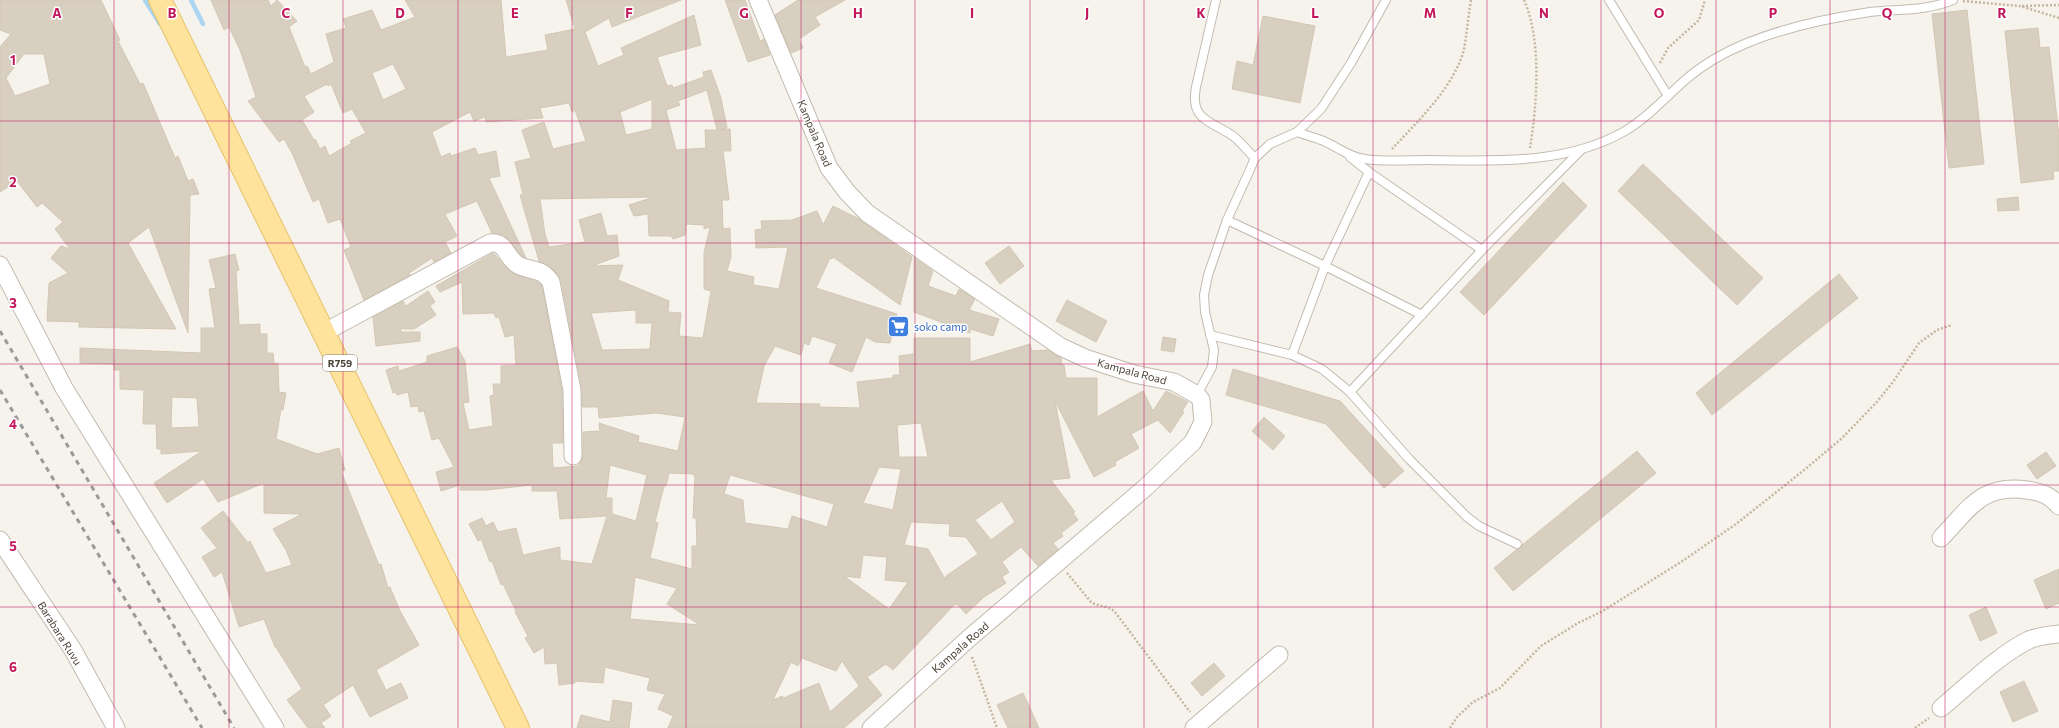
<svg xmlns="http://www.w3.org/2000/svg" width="2059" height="728" viewBox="0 0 2059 728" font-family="Commissioner,sans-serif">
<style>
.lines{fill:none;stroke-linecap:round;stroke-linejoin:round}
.stream{stroke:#a9d4f2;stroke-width:4.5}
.building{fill:#d8cfc1;stroke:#d3c7b4;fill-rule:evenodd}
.service-casing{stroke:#c2bbae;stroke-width:10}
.minor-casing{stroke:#c2bbae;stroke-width:19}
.primary-casing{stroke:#e6c16a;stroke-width:24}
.path{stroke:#c4b79f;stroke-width:2.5;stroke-dasharray:2 2;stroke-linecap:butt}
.service{stroke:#fff;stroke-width:8}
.minor{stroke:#fff;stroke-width:17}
.primary{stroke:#ffe39c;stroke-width:22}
.rail{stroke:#9a9a9a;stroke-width:3;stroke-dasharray:5 5;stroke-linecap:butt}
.grid{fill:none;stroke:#c2185b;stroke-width:1;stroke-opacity:0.55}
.labels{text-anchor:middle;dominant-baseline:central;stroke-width:3;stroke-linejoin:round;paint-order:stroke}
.shield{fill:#fff;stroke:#817c74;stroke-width:1}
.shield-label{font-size:10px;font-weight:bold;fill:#4b4439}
.street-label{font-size:11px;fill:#4b4439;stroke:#fff}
.shop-label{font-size:11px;fill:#366cbe;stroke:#fff;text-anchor:start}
.grid-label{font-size:13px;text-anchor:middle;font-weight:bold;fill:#c2185b;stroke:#fff;stroke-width:3;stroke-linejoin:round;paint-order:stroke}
</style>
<rect width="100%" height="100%" fill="#f6f3ec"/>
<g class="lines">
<g class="stream">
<path d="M145,0L160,24"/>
<path d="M191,0L203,24"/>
</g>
</g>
<g class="building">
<path d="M0,0H101L120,40L118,41L140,84L143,83L175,158L178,156L188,181L193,179L199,194L190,195L188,333L149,227L128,243L176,329L79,327V322L47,321L49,283L68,273L51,258L61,246L70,249L55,229L63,222L42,203L37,207L17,181L0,192V47L11,34L0,30ZM24,54H44L50,84L15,96L6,78Z"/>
<path d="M211,0H268L271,6L277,0L297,21L289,27L305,67L307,66L311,74L334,62L326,34L346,28L343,19L372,10L381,30L415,17L405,0H501L506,57L548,50L545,35L575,29L566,0H681L612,27L609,18L585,32L598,66L624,55L621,48L694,15L701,45L657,57L667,86L672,85L673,88L704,77L703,72L711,70L721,98L727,128L719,130L730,129L731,151H723L729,200H722L723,229L730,228L731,257L727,271L754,277L753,285L779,289L788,247L756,248L755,230L762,229L761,221L792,220L817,211L823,225L833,206L859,219L912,257L900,305L833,257L832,259L830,258L816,288L897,314L890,343L875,342L866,337L852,372L829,363L837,344L812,336L809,345L804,343L801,355L775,346L764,366L756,403L820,404L819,407L860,408L857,382L893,378V375H900L899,356L914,354V338H970V362L1030,344L1032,351L1048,350L1061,358L1062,365H1064L1066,378H1097V417L1143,391L1153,411L1166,391L1188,402L1182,411L1184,412L1170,433L1158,420L1131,434L1139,448L1115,462L1116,465L1094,477L1055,401L1070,478L1051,480L1075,512L1073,513L1078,520L1061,533L1063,536L1053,543L1058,549L1038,566L1021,547L1002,562L1009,572L1002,577L1006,583L984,597L966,614L957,604L954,605L893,670L886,664L867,677L882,695L844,728H668L673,716L658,709L665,694L647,690L650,678L605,667L603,683L575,681V683L559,685L557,663L545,664L544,647L534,653L525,638L528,636L515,612L516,611L503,584L501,585L492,561L490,562L481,539L478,541L469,524L482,518L486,526L493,522L498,532L516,528L523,555L560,547V560L592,564L607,516L560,519L557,491H532V485L487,490H460V485L441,491L436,472L454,467L439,438L432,440L424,411L419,412L418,406L411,407L408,392L397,395L396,392L393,393L386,370L398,366L399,371L427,362V356L457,347L465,361L469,402L463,403L469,430L493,426L490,396L494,395L493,384H501V366L516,365L514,335L505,337L499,317L496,318L494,313L463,314L462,282L440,292L436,286L493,253L512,273L536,281L542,286L562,391L563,443H552L553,468L578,466L583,456V432L600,431L599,423L639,436L638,442L678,451L685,417L656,413L599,418L598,407H582V388L561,280L554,270L539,261L520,195L523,194L515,162L531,158L522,130L544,122L553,149L586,141L575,110L572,112L569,103L540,108L543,118L486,122L485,117L474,121L470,112L432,132L441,157L450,153L451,156L475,148L478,155L496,151L500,176L489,178L526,258L521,255L506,237L492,233L477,201L445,214L457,236L445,242L451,253L434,262L432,258L409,273L410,275L364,300L344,250L351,247L340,219L328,223L319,199L313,202L292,153L284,139L279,142L248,101L256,97L240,50L229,27L224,30ZM393,64L406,89L383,100L372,73ZM327,84L328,86L331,84L343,113L352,109L366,133L350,141L352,143L329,156L325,146L320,149L315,139L314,140L302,120L314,112L304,96ZM707,90L717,130H705L706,148L676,150L666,110L680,105L678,101ZM652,99V129L626,135L620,112ZM651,197V198L629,205L634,216L648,214L649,236H671L673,239L685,235L686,224L704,225V229L710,227L704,253V289L711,291L703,338L679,336L681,313L668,312L669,301L618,280L623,265L592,266L619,256L617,235L607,236L601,213L579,220L585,242L549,247L545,234L540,199ZM636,310V323H652L650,349L602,350L591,313ZM921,423L928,457H899L897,425ZM610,465L647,475L636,521L612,514V498H606ZM879,467L901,469L893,510L863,503ZM669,473L693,474L695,477L693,518H696L697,546H692V569L650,558L658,523L655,522L664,486H666ZM730,475L834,504L827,527L792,516L788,529L745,523L743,500L724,494ZM1002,501L1015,522L991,540L975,520ZM911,522L950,524L949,536L966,537L978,554L946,576L945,579L928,549L904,545ZM863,555L887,557L885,580L908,582L889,609L844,576L860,578ZM635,577L677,588L667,604L700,625L630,619ZM802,658L836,671L842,661L859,686L830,712L819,683L781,699L783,696L773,700L791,662L798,666Z"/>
<path d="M725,0H745L760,41L764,39L770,55L748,62Z"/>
<path d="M798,0H845L815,17L820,25L799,39L803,48L791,53L775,15Z"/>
<path d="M1967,10L1984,164L1949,168L1932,14Z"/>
<path d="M1263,16L1315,26L1300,103L1232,89L1237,61L1253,65Z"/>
<path d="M2038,28L2040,48L2049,47L2059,136V171H2053L2054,179L2021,183L2005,31Z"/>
<path d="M1643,164L1763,278L1737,305L1618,191Z"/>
<path d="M1563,182L1587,206L1484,315L1460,292Z"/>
<path d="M2018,197L2019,210L1998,211L1997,199Z"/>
<path d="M1009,246L1024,266L1000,284L985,263Z"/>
<path d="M235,254L239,270L236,271L239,325L260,324V334H267V353H273L274,364L278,363L279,392L286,393L283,410L281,409L276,439L317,454L339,448L345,470L341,471L379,565L381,564L388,588L390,587L400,611L419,645L376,670L386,690L401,683L408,698L370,717L353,685L323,705L331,716L321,723L325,728H308L287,700L302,689L276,647H275L264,619L239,627L222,572L214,577L202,557L217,548L201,528L223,511L248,543L250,541L266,573L292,565L286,550L273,529L302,514L264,513V483L218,502L203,479L167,503L154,483L202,451L161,454V449H157L156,424H143L144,390L120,389V370H114V364L80,363V348L201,353V328H215L209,289L216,288L209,260ZM172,397L197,398L199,427L171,428Z"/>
<path d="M914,258L933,271L928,286L956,296L959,289L975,299L969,310L999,319L993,336L970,329V333L914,312Z"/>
<path d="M1839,274L1858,298L1712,415L1696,393Z"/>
<path d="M428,291L435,302L430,306L436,315L414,329H400L401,332H420V341L376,346L373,317L403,301L406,306Z"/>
<path d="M1067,300L1107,321L1096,342L1056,321Z"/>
<path d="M1163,337L1176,339L1174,352L1161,350Z"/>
<path d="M1233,369L1340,401L1404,471L1384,488L1326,424L1226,395Z"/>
<path d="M1264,417L1285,436L1273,450L1252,431Z"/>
<path d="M1637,451L1656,473L1513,591L1494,568Z"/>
<path d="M2046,452L2056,466L2037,479L2027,465Z"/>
<path d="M2059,569V603L2046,609L2034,580Z"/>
<path d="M1986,607L1997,633L1980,641L1969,615Z"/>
<path d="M1214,663L1225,676L1202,696L1191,683Z"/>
<path d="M2024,681L2038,711L2013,722L2000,692Z"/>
<path d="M1023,693L1039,728H1008L997,705Z"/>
<path d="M613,700L632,703L629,728H577L581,715L610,722Z"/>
</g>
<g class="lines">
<defs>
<g id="service">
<path d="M1216,0L1196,87C1190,119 1208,120 1230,134C1240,140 1247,151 1255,158"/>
<path d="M1609,0L1668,96"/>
<path d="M1297,132C1305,135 1313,137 1321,140C1337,146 1348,157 1365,159C1386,162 1408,160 1429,160C1494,161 1566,165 1625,131C1647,118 1665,98 1684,81C1702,65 1725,52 1747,43C1786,27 1829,18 1870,12C1898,9 1927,11 1953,0"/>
<path d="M1350,157L1369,172L1482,250"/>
<path d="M1227,220L1325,266L1422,315"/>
<path d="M1210,335L1292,355L1322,369L1350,392L1409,459L1467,517L1479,526L1517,544"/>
<path d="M1292,355L1325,266L1369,172"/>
<path d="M1350,392L1482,250L1581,150"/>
<path d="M1197,395L1212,367L1214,350L1205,312L1204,295L1208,275L1227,220L1248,174L1255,158L1270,144L1297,132L1321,109L1351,63L1386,0"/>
</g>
<g id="minor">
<path d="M758,0L829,168L847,192L867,213L1061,347L1085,358L1134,374L1174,382L1197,395L1201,400L1203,422L1193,442L1146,487L967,640L871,728"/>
<path d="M0,265L64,388L275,728"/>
<path d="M325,332L490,243C506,241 506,258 518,265C532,272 541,267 551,282L572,390L573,456"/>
<path d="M1941,538C1969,509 1982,483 2027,490C2041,492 2050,495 2059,506"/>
<path d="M0,540L73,650L116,728"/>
<path d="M1941,708C1968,686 1998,655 2029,640C2038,636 2049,635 2059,634"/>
<path d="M1194,728L1279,655"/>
</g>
<path id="primary" d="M160,0L518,728"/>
</defs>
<use href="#service" class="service-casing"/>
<use href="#minor" class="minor-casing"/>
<use href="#primary" class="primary-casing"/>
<g class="path">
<path d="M1524,0C1542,40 1537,105 1530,148"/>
<path d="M1963,1L2020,6L2059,18"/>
<path d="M2022,6L2059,5"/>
<path d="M1660,63L1668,48L1699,20L1705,0"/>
<path d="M1392,149C1417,122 1455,86 1464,49C1467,33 1468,16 1471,0"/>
<path d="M1067,573L1091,602C1098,607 1108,605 1115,612L1190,712"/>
<path d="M972,657L997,728"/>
<path d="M1450,728L1457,717L1473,702L1500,688L1541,646L1578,623L1601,612L1681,562L1736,524L1803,471L1841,439L1876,403L1893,382L1919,343L1937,330L1952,325"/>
<path d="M1915,728L1929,718"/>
</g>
<use href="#service" class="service"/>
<use href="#minor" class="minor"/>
<use href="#primary" class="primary"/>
<g class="rail">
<path d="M0,331L234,728"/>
<path d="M0,390L202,728"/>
</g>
</g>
<path class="grid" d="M114,0V728M229,0V728M343,0V728M458,0V728M572,0V728M686,0V728M801,0V728M915,0V728M1030,0V728M1144,0V728M1258,0V728M1373,0V728M1487,0V728M1601,0V728M1716,0V728M1830,0V728M1945,0V728M0,121H2059M0,243H2059M0,364H2059M0,485H2059M0,607H2059"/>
<defs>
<symbol id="supermarket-square" viewBox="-11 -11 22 22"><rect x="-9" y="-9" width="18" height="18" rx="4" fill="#3f7fe0" stroke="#fff"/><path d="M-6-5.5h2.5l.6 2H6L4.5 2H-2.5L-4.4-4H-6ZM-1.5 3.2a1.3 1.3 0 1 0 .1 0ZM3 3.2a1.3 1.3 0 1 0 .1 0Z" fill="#fff"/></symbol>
</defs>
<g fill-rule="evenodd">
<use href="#supermarket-square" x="886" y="314" width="25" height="25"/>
</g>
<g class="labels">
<rect class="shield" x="323" y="355" width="34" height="16" rx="3"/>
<g class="shield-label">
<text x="340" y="363">R759</text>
</g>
<g class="street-label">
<text transform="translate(815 133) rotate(67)">Kampala Road</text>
<text transform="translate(1132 371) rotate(15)">Kampala Road</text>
<text transform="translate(60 633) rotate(58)">Barabara Ruvu</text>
<text transform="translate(960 647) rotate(-41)">Kampala Road</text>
</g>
<g class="shop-label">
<text x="914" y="326">soko camp</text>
</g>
</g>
<g class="grid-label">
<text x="57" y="18">A</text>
<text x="172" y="18">B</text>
<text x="286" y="18">C</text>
<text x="400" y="18">D</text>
<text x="515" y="18">E</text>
<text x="629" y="18">F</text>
<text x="744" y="18">G</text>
<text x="858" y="18">H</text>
<text x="972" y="18">I</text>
<text x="1087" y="18">J</text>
<text x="1201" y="18">K</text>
<text x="1315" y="18">L</text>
<text x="1430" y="18">M</text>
<text x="1544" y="18">N</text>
<text x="1659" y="18">O</text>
<text x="1773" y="18">P</text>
<text x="1887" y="18">Q</text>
<text x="2002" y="18">R</text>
<text x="13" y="65">1</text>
<text x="13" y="187">2</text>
<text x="13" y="308">3</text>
<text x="13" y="429">4</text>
<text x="13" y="551">5</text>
<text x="13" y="672">6</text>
</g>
</svg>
